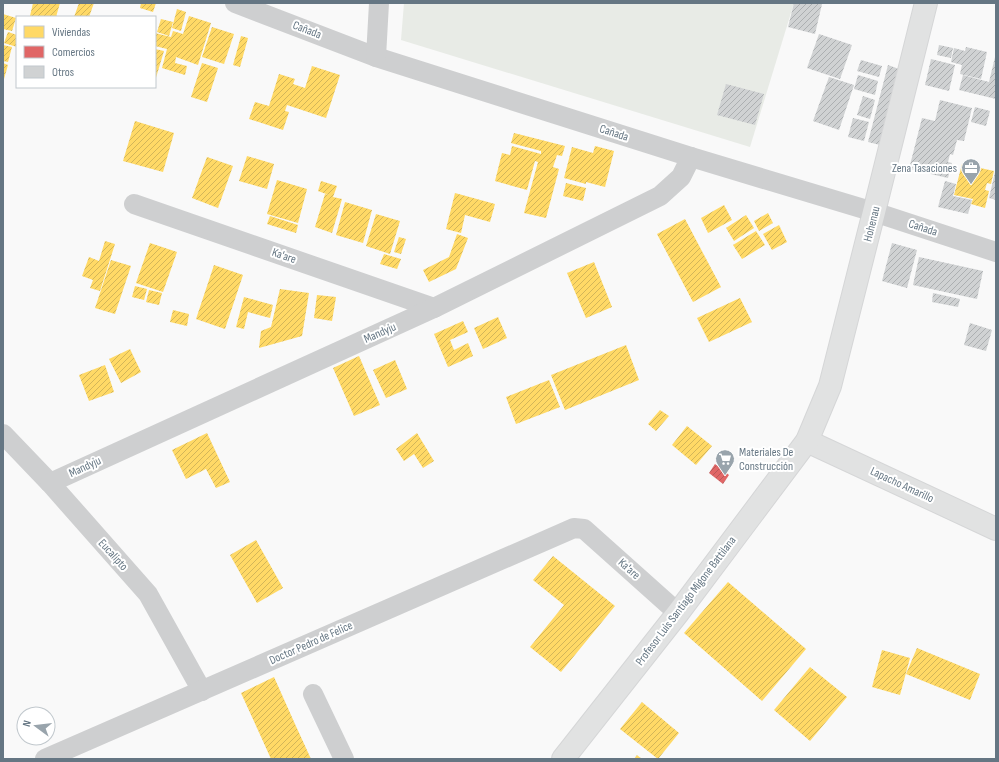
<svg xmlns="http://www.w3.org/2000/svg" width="999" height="762" viewBox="0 0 999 762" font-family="'Sofia Sans Condensed',sans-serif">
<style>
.garden{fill:#e8ebe6}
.homes{fill:url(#homes-hatch)}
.shops{fill:url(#shops-hatch)}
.building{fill:url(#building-hatch)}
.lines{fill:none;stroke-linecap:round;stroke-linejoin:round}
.secondary-casing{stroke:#d5d6d7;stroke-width:24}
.street{stroke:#cecfd0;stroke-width:20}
.secondary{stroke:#e1e2e2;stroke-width:22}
.labels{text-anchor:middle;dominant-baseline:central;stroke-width:4;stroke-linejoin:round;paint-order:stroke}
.street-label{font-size:12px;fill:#657683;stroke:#fff}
.poi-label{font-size:12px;fill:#657683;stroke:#fff;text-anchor:end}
</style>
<defs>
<pattern id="homes-hatch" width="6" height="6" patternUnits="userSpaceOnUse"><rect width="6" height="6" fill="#ffd966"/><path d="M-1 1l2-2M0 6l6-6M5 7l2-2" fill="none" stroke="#d2b559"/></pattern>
<pattern id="shops-hatch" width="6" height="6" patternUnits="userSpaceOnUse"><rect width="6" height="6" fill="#e06666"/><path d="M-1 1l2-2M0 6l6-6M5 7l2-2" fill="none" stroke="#b95959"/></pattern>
<pattern id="building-hatch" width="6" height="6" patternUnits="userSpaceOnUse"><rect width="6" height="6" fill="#d0d2d3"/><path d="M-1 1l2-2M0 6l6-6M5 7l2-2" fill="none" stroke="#acafb1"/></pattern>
</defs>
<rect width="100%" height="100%" fill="#f9f9f9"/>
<path class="garden" d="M404,3H794L750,147L401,40Z"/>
<g class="homes">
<path d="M33,3H60L56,17H33L30,16Z"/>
<path d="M79,3H94L89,17H74Z"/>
<path d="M141,3H156L153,12L140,8Z"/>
<path d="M177,9L186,12L181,31L172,28Z"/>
<path d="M3,14L16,18L12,31L3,29Z"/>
<path d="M189,16L211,23L198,65L176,57L175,63L187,66L185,75L162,68L167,49L155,46V33L171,37L173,31L183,34Z"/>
<path d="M161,19L173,22L169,36L157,32Z"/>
<path d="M212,27L234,34L224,64L202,57Z"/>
<path d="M8,32L17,35V47L4,43Z"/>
<path d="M241,36L248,38L240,67L233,65Z"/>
<path d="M3,45L12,47L8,62L3,61Z"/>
<path d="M155,49L164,51L155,81Z"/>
<path d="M3,63L8,65L4,79L3,78Z"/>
<path d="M202,63L218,68L207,102L191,97Z"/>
<path d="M312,66L340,75L326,118L287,105L285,111L289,112L283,130L249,119L255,102L269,106L279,74L295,79L293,84L305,88Z"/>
<path d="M135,121L174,133L163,172L123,161Z"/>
<path d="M514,133L565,146L562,156L557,155L553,167L559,169L546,218L524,213L538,162L535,161L527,190L495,181L502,153L510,155L512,146L541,154V151L511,143Z"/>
<path d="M595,146L614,151L605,187L586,182V184L564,178L572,147L593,153Z"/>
<path d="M247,156L274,164L267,189L239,181Z"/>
<path d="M207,157L233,166L218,208L192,198Z"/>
<path d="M962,164L994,171L991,184L987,183L985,190L989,191L985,208L971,204L973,199L954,195Z"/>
<path d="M277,180L307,189L298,223L267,214Z"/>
<path d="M321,181L337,186L333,197L342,199L332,233L315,227L325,194L329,195L318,191Z"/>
<path d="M566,183L586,188L583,201L563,196Z"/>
<path d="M455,193L495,204L490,222L465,215L461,233L446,229Z"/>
<path d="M345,202L372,210L363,243L336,235Z"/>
<path d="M724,205L732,220L708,233L701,218Z"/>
<path d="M768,213L773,223L759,231L754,221Z"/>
<path d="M376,214L400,221L390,254L366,246Z"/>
<path d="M746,215L754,228L734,241L726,228Z"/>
<path d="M270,216L298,225L296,233L267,224Z"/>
<path d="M685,219L721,287L693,302L657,234Z"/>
<path d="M779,225L787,242L772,250L763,234Z"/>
<path d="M756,231L765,245L742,259L733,245Z"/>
<path d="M457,234L468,238L456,269L429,282L423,270L449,257Z"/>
<path d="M399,237L406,239L401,254L394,252Z"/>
<path d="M105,241L115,244L100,291L90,288L93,280L82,276L89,257L99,261Z"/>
<path d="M150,243L177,252L163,292L136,283Z"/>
<path d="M384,254L401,259L397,269L380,264Z"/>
<path d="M111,260L131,266L115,314L95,308Z"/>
<path d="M594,262L612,307L586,318L567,273Z"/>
<path d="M214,265L243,275L225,329L196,319Z"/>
<path d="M135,286L147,289L144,300L132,297Z"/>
<path d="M280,289L309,293L302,336L259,348L261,331L271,327Z"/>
<path d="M149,290L162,293L159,305L146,302Z"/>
<path d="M317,295L336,297L332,321L314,318Z"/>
<path d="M244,297L273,305L270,318L248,312L244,329L236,327Z"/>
<path d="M740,298L752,322L709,342L697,318Z"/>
<path d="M173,310L189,314L187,326L170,322Z"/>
<path d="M498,317L507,338L483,349L474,328Z"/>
<path d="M463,321L468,332L450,340L454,350L468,343L473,356L448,367L434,334Z"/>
<path d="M626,345L639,380L565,410L551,375Z"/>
<path d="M130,349L141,372L121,383L109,359Z"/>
<path d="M359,356L380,405L354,416L333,368Z"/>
<path d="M395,360L407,389L386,398L373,370Z"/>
<path d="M105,365L114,392L89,401L79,375Z"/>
<path d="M549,380L560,407L516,424L506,397Z"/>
<path d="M660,410L669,416L656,431L648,424Z"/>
<path d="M687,426L712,446L696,465L672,445Z"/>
<path d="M207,433L230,482L216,488L206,469L186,479L172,450Z"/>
<path d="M417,433L434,461L423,468L414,454L404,461L396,449Z"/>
<path d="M256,540L283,588L257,603L230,555Z"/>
<path d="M553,556L615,606L561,672L530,647L564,605L533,580Z"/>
<path d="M728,582L806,649L762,701L684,633Z"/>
<path d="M917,648L980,674L970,700L906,674Z"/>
<path d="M882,650L910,658L900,695L872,687Z"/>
<path d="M810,667L847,697L810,741L774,710Z"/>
<path d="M274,677L295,724L311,759H271L262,739L241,693Z"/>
<path d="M642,702L679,733L658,759L620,729Z"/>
<path d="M637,755L642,759H634Z"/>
</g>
<path class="shops" d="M715,464L729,475L723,484L709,473Z"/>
<g class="building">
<path d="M794,3H816L822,4L815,34L788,27Z"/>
<path d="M819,34L852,45L840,79L807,68Z"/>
<path d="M939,45L953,48L951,58L937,55Z"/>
<path d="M966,47L987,52L981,79L960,74L962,65L951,62L954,48L965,51Z"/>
<path d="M995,57L996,99L959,90L963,75L989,82Z"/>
<path d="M931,59L955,65L949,91L925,85Z"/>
<path d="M861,60L882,66L879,77L857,71Z"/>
<path d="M888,65L899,69L880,145L868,142Z"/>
<path d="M858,75L878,81L875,95L854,89Z"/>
<path d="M829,77L854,85L839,130L813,121Z"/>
<path d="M726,84L764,94L755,125L717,115Z"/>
<path d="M863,96L875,100L870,119L857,115Z"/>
<path d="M940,100L972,108L964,141L957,140L953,155L950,154L948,162L952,163L948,178L909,169L922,118L935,121Z"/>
<path d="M975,107L990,111L986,126L971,122Z"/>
<path d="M853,118L869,122L864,141L848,137Z"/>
<path d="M995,172H996V200L989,198Z"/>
<path d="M945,181L956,184L953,196L972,200L968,214L938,207Z"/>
<path d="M892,243L917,250L907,288L882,281Z"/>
<path d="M919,257L983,271L977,299L913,285Z"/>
<path d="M933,293L960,299L958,307L932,302Z"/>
<path d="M970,323L992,330L986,351L964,345Z"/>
</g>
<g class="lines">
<defs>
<g id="secondary">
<path d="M807,441L996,529"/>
<path d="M563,759L678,613L807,441L830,386L874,212L926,3"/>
</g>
</defs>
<use href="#secondary" class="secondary-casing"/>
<g class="street">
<path d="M235,3L376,57L691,157L874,212L996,252"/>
<path d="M376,57L379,3"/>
<path d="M134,204L434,308"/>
<path d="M3,434L50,483L148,594L202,691"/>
<path d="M50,483L434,308L660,196L681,177L691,157"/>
<path d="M313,694L344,759"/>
<path d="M45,759L574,528L584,529L678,613"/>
</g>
<use href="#secondary" class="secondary"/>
</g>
<defs>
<symbol id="office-pin" viewBox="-11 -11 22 30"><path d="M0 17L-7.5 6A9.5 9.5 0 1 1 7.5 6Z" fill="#99a4ac" stroke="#fff"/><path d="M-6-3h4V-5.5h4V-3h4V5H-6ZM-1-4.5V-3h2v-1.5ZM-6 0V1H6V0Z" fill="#fff"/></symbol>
<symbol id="supermarket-pin" viewBox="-11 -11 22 30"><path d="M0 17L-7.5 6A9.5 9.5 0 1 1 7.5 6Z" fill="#99a4ac" stroke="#fff"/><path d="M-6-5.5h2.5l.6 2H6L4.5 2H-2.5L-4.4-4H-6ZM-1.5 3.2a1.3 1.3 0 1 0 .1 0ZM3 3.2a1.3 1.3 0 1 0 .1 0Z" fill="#fff"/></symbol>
</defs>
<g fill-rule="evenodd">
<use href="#office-pin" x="960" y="157" width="22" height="30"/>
<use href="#supermarket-pin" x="714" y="448" width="22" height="30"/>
</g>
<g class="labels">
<g class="street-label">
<text transform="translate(307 30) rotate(21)">Cañada</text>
<text transform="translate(614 133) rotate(18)">Cañada</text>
<text transform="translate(872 224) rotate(-76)">Hohenau</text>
<text transform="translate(923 228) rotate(18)">Cañada</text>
<text transform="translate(284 256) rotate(19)">Ka'are</text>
<text transform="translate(380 333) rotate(-24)">Mandyju</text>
<text transform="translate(85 467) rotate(-25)">Mandyju</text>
<text transform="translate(902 485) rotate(25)">Lapacho Amarillo</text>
<text transform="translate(113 555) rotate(48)">Eucalipto</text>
<text transform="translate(629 569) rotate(42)">Ka'are</text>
<text transform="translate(686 601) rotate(-53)">Profesor Luis Santiago Migone Battilana</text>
<text transform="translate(311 643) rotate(-24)">Doctor Pedro de Felice</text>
</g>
<g class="poi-label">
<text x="957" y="168">Zena Tasaciones</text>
<text x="739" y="452" text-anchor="start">Materiales De<tspan x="739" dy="14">Construcción</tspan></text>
</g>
</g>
<rect width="999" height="762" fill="none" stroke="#657683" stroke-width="8"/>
<rect x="16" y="16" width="140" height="72" fill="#ffffff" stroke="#c1c8cd"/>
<rect x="24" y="26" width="20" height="12" fill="#ffd966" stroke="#c1c8cd"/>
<text x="52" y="36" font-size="12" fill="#657683">Viviendas</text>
<rect x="24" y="46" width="20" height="12" fill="#e06666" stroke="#c1c8cd"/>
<text x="52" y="56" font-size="12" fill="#657683">Comercios</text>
<rect x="24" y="66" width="20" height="12" fill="#d0d2d3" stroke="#c1c8cd"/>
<text x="52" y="76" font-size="12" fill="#657683">Otros</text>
<g transform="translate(36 726) rotate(285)"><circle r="19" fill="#ffffff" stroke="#c1c8cd"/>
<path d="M0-3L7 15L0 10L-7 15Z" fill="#99a4ac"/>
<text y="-6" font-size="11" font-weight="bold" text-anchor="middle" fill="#657683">N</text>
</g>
</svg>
